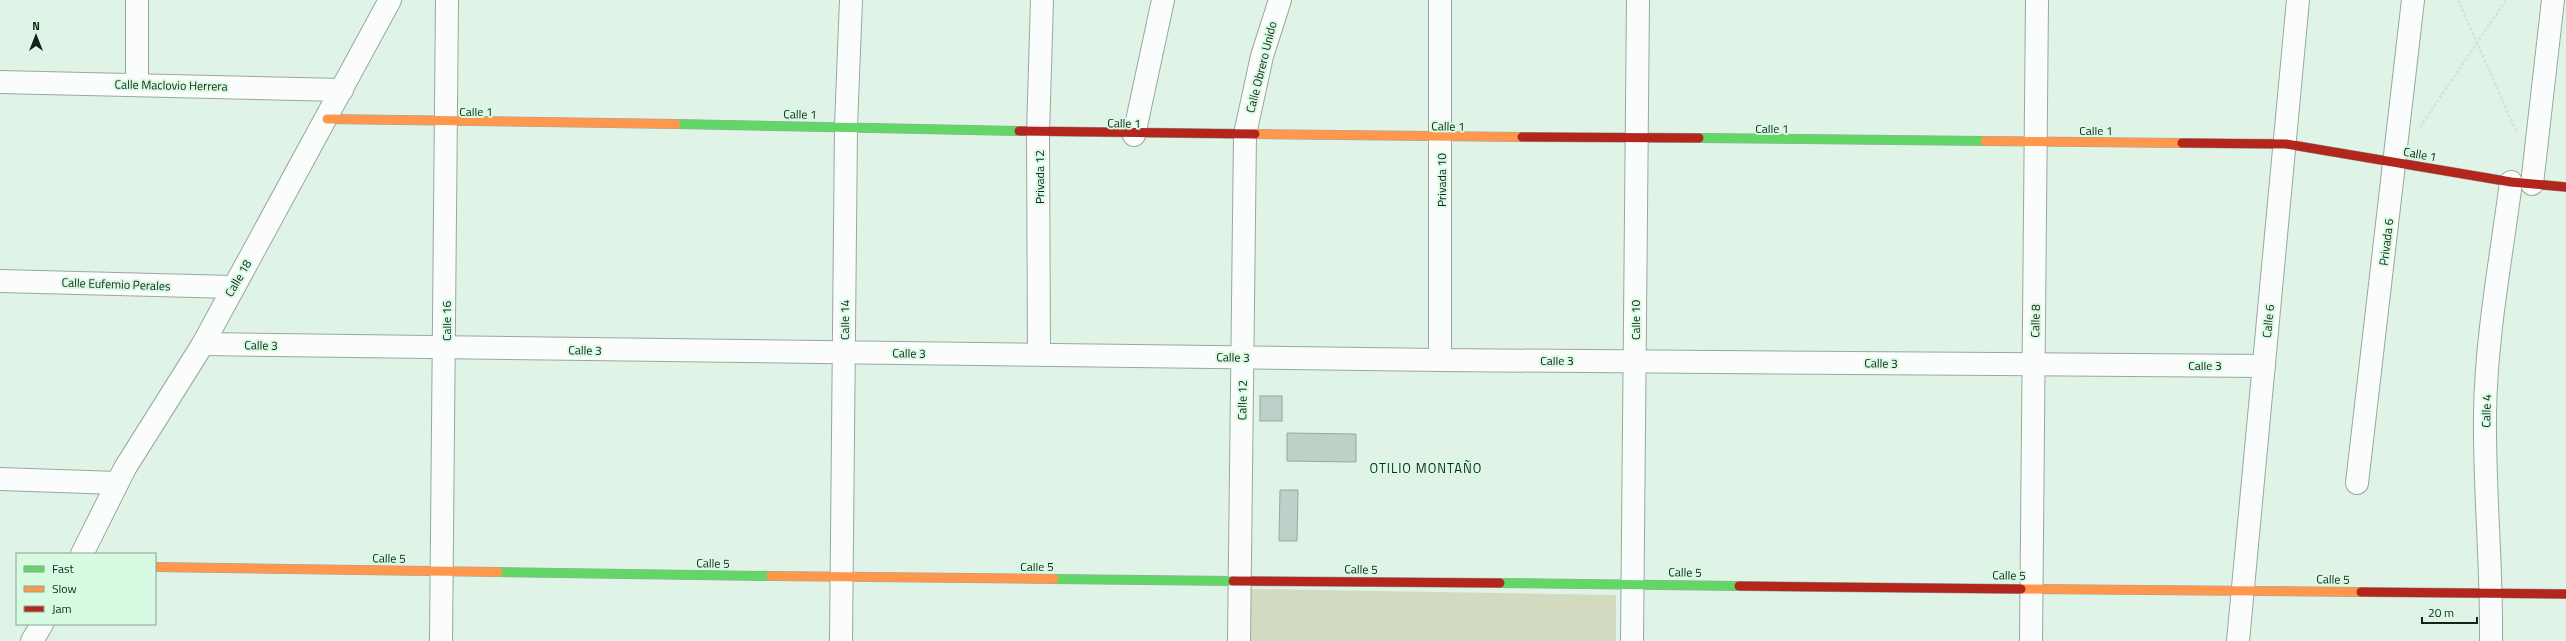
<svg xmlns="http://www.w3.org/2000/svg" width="2566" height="641" viewBox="0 0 2566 641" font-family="'Titillium Web',sans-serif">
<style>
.green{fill:#d2dbbf}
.building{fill:#bfd0c9;stroke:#97a8a0}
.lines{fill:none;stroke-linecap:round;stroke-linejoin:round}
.street-casing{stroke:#99a89e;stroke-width:24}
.fast-casing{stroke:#99a89e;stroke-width:10}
.slow-casing{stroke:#99a89e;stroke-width:10}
.jam-casing{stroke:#99a89e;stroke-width:10}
.path{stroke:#dae0dc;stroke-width:2.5;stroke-dasharray:3 2;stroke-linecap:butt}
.street{stroke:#fafdfb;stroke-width:22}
.fast{stroke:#63d668;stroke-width:9}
.slow{stroke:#ff974d;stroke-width:9}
.jam{stroke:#b3261e;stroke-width:9}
.labels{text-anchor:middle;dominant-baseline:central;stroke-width:4;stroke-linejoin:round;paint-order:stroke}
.street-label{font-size:12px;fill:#152219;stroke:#d7fbe2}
.neighbourhood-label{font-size:13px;letter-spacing:1px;fill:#152219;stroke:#d7fbe2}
</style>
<rect width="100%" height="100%" fill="#dff3e6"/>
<path class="green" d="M1248,589L1616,595V641H1247Z"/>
<g class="building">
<rect x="1260" y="396" width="22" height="25"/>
<path d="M1287,433L1356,434V462L1287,461Z"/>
<path d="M1280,490H1298L1297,541H1279Z"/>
</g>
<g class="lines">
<defs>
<g id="street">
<path d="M137,0V84"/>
<path d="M1440,0V360"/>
<path d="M0,82L342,90"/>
<path d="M1134,135L1163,0"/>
<path d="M2532,184L2553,0"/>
<path d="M0,281L233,287"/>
<path d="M203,344L1440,360L2264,366"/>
<path d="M1039,354L1038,133L1042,0"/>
<path d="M0,479L117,483"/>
<path d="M2357,483L2413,0"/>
<path d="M82,554L125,468L203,344L390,0"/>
<path d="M32,641L42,624"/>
<path d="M441,641L447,0"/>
<path d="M841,641L846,126L851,0"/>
<path d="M1239,641L1245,134L1262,56L1280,0"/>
<path d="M1632,641L1638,0"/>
<path d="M2031,641L2037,0"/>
<path d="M2238,641L2298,0"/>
<path d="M2491,641C2492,565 2484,490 2485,414C2486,337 2501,259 2511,182"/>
</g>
<g id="fast">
<path d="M676,124L1019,131"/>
<path d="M1699,138L1985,141"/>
<path d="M498,572L771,576"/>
<path d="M1054,579L1233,581"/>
<path d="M1500,583L1739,586"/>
</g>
<g id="slow">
<path d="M327,119L676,124"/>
<path d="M1255,134L1522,137"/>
<path d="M1985,141L2182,143"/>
<path d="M155,567L498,572"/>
<path d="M771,576L1054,579"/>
<path d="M2021,589L2361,592"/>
</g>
<g id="jam">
<path d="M1019,131L1255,134"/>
<path d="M1522,137L1699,138"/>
<path d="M2182,143L2286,144L2511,182L2566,187"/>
<path d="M1233,581L1500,583"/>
<path d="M1739,586L2021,589"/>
<path d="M2361,592L2566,594"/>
</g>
</defs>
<use href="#street" class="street-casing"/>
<use href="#fast" class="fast-casing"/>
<use href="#slow" class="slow-casing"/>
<use href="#jam" class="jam-casing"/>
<g class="path">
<path d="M2458,0L2517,133"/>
<path d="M2420,127L2506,0"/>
</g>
<use href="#street" class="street"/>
<use href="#fast" class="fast"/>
<use href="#slow" class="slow"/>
<use href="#jam" class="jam"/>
</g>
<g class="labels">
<g class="street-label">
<text transform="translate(1261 67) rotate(-76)">Calle Obrero Unido</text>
<text transform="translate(171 85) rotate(1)">Calle Maclovio Herrera</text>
<text x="476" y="111">Calle 1</text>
<text transform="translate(800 114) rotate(1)">Calle 1</text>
<text transform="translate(1124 123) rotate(1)">Calle 1</text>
<text transform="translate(1448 126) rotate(1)">Calle 1</text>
<text x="1772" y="128">Calle 1</text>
<text x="2096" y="130">Calle 1</text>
<text transform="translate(2420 154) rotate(10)">Calle 1</text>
<text transform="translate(1039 177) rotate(-90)">Privada 12</text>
<text transform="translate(1441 180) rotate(-90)">Privada 10</text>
<text transform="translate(2386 242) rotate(-83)">Privada 6</text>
<text transform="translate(238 278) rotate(-60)">Calle 18</text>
<text transform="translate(116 284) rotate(2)">Calle Eufemio Perales</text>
<text transform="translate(844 320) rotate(-90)">Calle 14</text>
<text transform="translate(1635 320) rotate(-90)">Calle 10</text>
<text transform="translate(446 321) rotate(-90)">Calle 16</text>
<text transform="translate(2035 321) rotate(-89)">Calle 8</text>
<text transform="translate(2268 321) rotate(-84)">Calle 6</text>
<text transform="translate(261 345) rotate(1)">Calle 3</text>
<text transform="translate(585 350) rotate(1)">Calle 3</text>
<text transform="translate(909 353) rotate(1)">Calle 3</text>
<text transform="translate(1233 357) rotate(1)">Calle 3</text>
<text x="1557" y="360">Calle 3</text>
<text transform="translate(1881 363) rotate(1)">Calle 3</text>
<text x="2205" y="365">Calle 3</text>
<text transform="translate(1242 400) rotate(-89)">Calle 12</text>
<text transform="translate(2486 411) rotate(-89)">Calle 4</text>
<text transform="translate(389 558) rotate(1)">Calle 5</text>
<text transform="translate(713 563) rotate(1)">Calle 5</text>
<text x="1037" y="566">Calle 5</text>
<text transform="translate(1361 569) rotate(1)">Calle 5</text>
<text transform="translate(1685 572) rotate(1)">Calle 5</text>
<text transform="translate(2009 575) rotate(1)">Calle 5</text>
<text transform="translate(2333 579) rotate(1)">Calle 5</text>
</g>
<g class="neighbourhood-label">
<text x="1426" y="468">OTILIO MONTAÑO</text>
</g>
</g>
<rect x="16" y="553" width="140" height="72" fill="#d7fbe2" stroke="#89a492"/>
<rect x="24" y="566" width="20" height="6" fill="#63d668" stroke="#89a492"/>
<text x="52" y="573" font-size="12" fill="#152219">Fast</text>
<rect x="24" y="586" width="20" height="6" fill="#ff974d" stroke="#89a492"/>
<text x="52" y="593" font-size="12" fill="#152219">Slow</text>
<rect x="24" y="606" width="20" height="6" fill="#b3261e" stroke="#89a492"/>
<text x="52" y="613" font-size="12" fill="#152219">Jam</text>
<g transform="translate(36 36)" stroke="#d7fbe2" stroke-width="3" paint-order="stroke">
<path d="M0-3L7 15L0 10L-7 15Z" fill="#152219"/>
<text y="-6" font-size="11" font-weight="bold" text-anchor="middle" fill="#152219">N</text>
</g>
<path d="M2422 617v6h55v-6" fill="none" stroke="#152219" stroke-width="2"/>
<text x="2428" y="617" font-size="12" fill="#152219" stroke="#d7fbe2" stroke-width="3" paint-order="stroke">20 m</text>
</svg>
